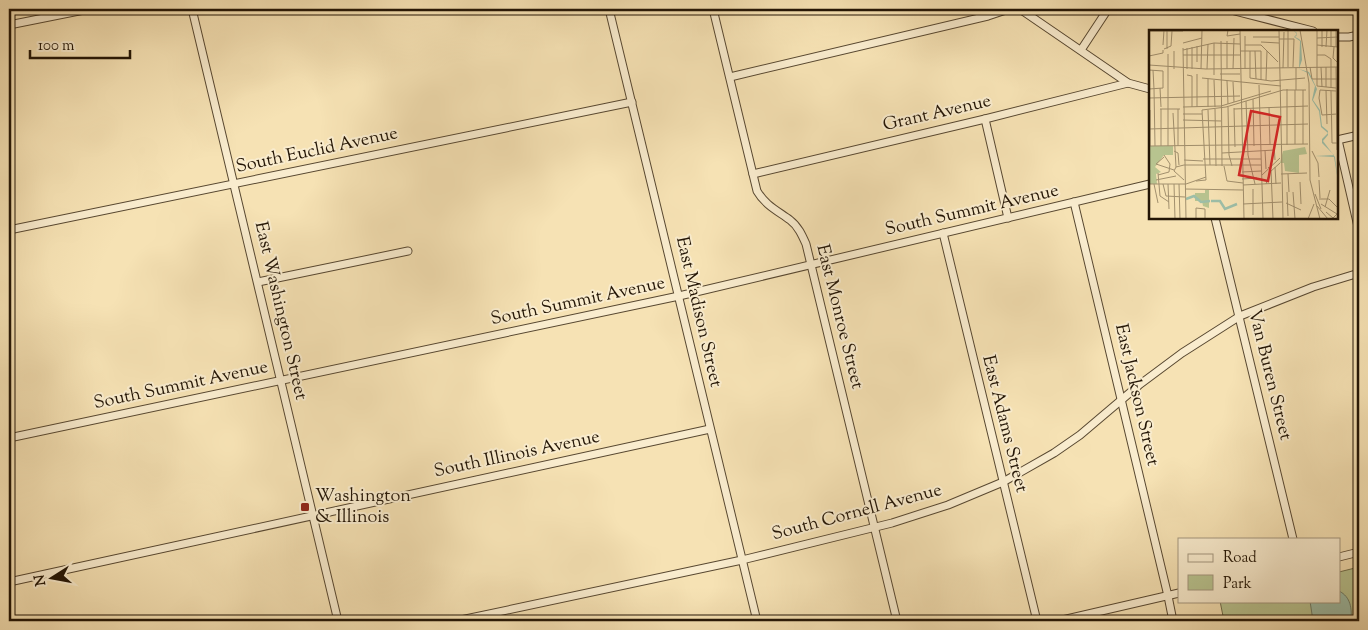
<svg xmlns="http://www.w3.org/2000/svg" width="1368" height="630" viewBox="0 0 1368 630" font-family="'Sorts Mill Goudy',serif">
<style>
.green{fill:#b8c490;stroke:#6e6c4a}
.water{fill:#9dbfa9;stroke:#6c7b67}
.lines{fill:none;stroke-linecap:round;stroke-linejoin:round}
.street-casing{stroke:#584831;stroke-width:9}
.street{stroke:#f9ecce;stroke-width:7}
.poi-dot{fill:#8f2418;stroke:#f9ecce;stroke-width:2}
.labels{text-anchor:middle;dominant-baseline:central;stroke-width:4;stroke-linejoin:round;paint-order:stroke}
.street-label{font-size:18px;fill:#231505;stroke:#f9ecce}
.poi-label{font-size:18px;fill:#231505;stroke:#f9ecce;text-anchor:start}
.inset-river{fill:none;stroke:#9dbfa9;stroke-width:2.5}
.inset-road{fill:none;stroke:#a2906e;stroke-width:1}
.view{fill:#d62828;fill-opacity:0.15;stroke:#d62828;stroke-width:2.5}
.inset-edge{fill:none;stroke:#231505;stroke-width:2.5}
</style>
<rect width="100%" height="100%" fill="#f6e2b4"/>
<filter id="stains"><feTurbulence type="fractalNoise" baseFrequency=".004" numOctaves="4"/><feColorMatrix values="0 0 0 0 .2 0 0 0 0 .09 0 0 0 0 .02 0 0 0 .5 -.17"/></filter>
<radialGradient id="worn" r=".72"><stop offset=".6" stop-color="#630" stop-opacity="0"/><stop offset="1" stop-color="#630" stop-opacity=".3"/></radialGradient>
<path class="green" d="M1359,567V621H1224L1220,601H1339V572Z"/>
<path class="water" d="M1339,591C1351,597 1352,609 1351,621H1313L1310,601H1339Z"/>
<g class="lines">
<defs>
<g id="street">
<path d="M192,9L338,621"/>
<path d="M609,9L757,621"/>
<path d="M713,9L757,191C765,205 778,211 790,220C798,226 802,235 806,244L897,621"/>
<path d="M1020,9L1128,83L1150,89"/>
<path d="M1227,9L1313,31"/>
<path d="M9,25L89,9"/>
<path d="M1337,37H1349L1359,35"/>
<path d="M1081,50L1108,9"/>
<path d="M730,77L988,16L1009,9"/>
<path d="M985,119L1008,218"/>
<path d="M1337,140L1359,135"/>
<path d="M1338,140L1359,231"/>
<path d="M753,174L985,119L1128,83"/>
<path d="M1074,202L1168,596L1173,621"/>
<path d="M1215,218L1293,539"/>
<path d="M9,230L632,102"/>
<path d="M943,233L1037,621"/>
<path d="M258,282L408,251"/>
<path d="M9,438L679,296L1150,184"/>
<path d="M1339,557L1359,552"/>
<path d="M9,582L710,429"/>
<path d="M456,621L742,560L892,523L948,505L1003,482L1054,453L1080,435L1139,385L1182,353L1240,316L1313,287L1359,273"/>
<path d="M1058,621L1179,593"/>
</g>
</defs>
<use href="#street" class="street-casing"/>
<use href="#street" class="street"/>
</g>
<rect class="poi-dot" x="300" y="502" width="10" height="10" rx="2.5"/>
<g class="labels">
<g class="street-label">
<text transform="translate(937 114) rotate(-13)">Grant Avenue</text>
<text transform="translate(317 151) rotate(-12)">South Euclid Avenue</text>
<text transform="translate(972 211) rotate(-13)">South Summit Avenue</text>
<text transform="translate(578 302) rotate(-12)">South Summit Avenue</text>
<text transform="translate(280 311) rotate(77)">East Washington Street</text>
<text transform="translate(698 312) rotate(77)">East Madison Street</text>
<text transform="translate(839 317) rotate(76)">East Monroe Street</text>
<text transform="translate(1269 375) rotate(76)">Van Buren Street</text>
<text transform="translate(181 386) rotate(-12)">South Summit Avenue</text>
<text transform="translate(1136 395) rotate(77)">East Jackson Street</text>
<text transform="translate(1004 424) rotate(76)">East Adams Street</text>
<text transform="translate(517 455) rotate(-12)">South Illinois Avenue</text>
<text transform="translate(857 513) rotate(-15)">South Cornell Avenue</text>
</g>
<g class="poi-label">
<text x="315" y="497">Washington<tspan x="315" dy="21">&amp; Illinois</tspan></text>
</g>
</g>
<g transform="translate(1149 30)">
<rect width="189" height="189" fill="#f6e2b4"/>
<path d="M0,116H24V125H15L6,137L12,142L7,144L8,154H0ZM156,117L158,124L150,125V143L136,141L135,133H131L134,121ZM56,160H60V178L54,176L53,171H46V163H56Z" fill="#b8c490"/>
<path d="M144,0L148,3V5L146,7L150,9L152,11L153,30L150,39L160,42L168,59L164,70L171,80L173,96L179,101V105L174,111L186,127L189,151L185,127L166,126L185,125L173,113V109L179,103L172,97L170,81L163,70L166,56L159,43L150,39L151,11L145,7L148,4Z" fill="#9dbfa9"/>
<path class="inset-river" d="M37,169L45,166L52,172L61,171M62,171H71L76,179L88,174"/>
<path class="inset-road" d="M79,0L78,6L91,4M91,0L95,189M130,0L134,189M151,0L160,53L161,150L171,189M168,0V56L187,58M0,1H34M104,7H130M168,8L189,7M130,9H145L144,37M72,11L73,136M112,12L130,13M34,13L53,8M14,15L15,0M96,15H112L129,32M168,15L189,17M173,17V0M177,17L178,0M182,17V0M185,17L184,28L189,33M187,17V0M34,18L37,189M15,19L22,16L23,1M18,19V0M34,20L65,13L91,14M91,21H112V50M101,21V48L122,51L156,48M106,21L107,49M19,24V116M34,25H91M168,25H176L182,29V37M0,26L14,23V20M48,32V16M0,35L57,39L189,37M139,37V0M161,37L163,49H188M172,37L173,57M177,37V57M182,37V58M187,37L188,120M134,38L135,2M147,38V60M25,39V21M38,39V18M43,39V17M52,39L53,0M58,39L59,14M78,39V11M84,39L85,8M96,39V6M0,40L14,41V58L0,59M4,40L5,59M48,44V77M71,44H91M38,45L43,46V77M65,45V13M53,48L132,56M59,49V77M65,50L66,77M117,50L118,21M78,51L79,74M84,52L85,72M110,55L114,189M11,58L12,77M0,59V77M5,59L6,116M138,59V115M146,60V114M154,60V114M177,60L178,94M182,61L183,113H188M187,61L171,60L170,68L173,85L188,84M0,68L91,66M104,69L105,116M97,71L99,125L106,154M34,77L72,76L122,61M79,77L80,125L83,136M120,77L121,115M85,78L86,117M11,79H31M12,79V116M29,79V116M66,79L67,136M85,79L159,76M1,80V116M59,80L61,135M24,83L27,137M34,84H53M34,90L72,91M0,99L159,94M125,115L126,130M0,116L159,114M116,120L117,139M25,121L29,123L30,135M163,121L169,133L170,147M73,123L126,120M15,127L7,134L25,140M54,129H112M35,130L54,131M35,135H112M35,135L27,137L25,141L35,150M75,136L78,151M119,137L122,140L124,189M126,137L127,154M93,142L112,141M9,143L11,166L20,172M132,144L158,143M139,144L140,162M9,145L20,142L21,134L15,125M113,145L131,128M93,149L108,148M7,150L27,146M170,150L171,168M47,151L57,150L53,80L77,77L134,60H157M78,151L94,153M151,152L152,174M0,154H37L57,147M5,154L9,173M14,154L17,166L36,167M19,154L20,179M25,154L26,189M30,154L31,189M117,154L121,142L131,133M94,155L132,153M36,159L94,160M104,159V185M138,162L139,186M144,162L146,189M166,164L172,179M170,169H180L189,178M137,173L152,180M94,174L133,172M172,174L188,184M168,176L179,189M176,177L181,160M177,182L184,188L189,183M47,189V178L56,179V189M159,189L165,174"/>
<path class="view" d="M102,81L131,87L119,151L90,145Z"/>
<rect width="189" height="189" class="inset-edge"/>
</g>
<rect width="1368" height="630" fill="none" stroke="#f6e2b4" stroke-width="30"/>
<rect x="10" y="10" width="1348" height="610" fill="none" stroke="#231505" stroke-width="2.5"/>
<rect x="15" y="15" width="1338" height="600" fill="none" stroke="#231505"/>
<rect x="1178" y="538" width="162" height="65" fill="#f9ecce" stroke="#a3967e"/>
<rect x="1188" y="554" width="25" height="8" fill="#f9ecce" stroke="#a3967e"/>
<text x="1223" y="562" font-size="15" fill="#231505">Road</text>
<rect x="1188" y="575" width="25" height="15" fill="#b8c490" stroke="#a3967e"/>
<text x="1223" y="588" font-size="15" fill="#231505">Park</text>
<g transform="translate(52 578) rotate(259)" stroke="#f9ecce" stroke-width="4" paint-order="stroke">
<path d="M0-4L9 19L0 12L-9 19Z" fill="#231505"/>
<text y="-8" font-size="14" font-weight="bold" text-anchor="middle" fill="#231505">N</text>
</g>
<path d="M30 50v8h100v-8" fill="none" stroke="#231505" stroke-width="2.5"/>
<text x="38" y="50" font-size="15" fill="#231505" stroke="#f9ecce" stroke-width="4" paint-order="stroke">100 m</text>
<rect width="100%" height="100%" filter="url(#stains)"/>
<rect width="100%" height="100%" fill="url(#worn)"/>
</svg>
